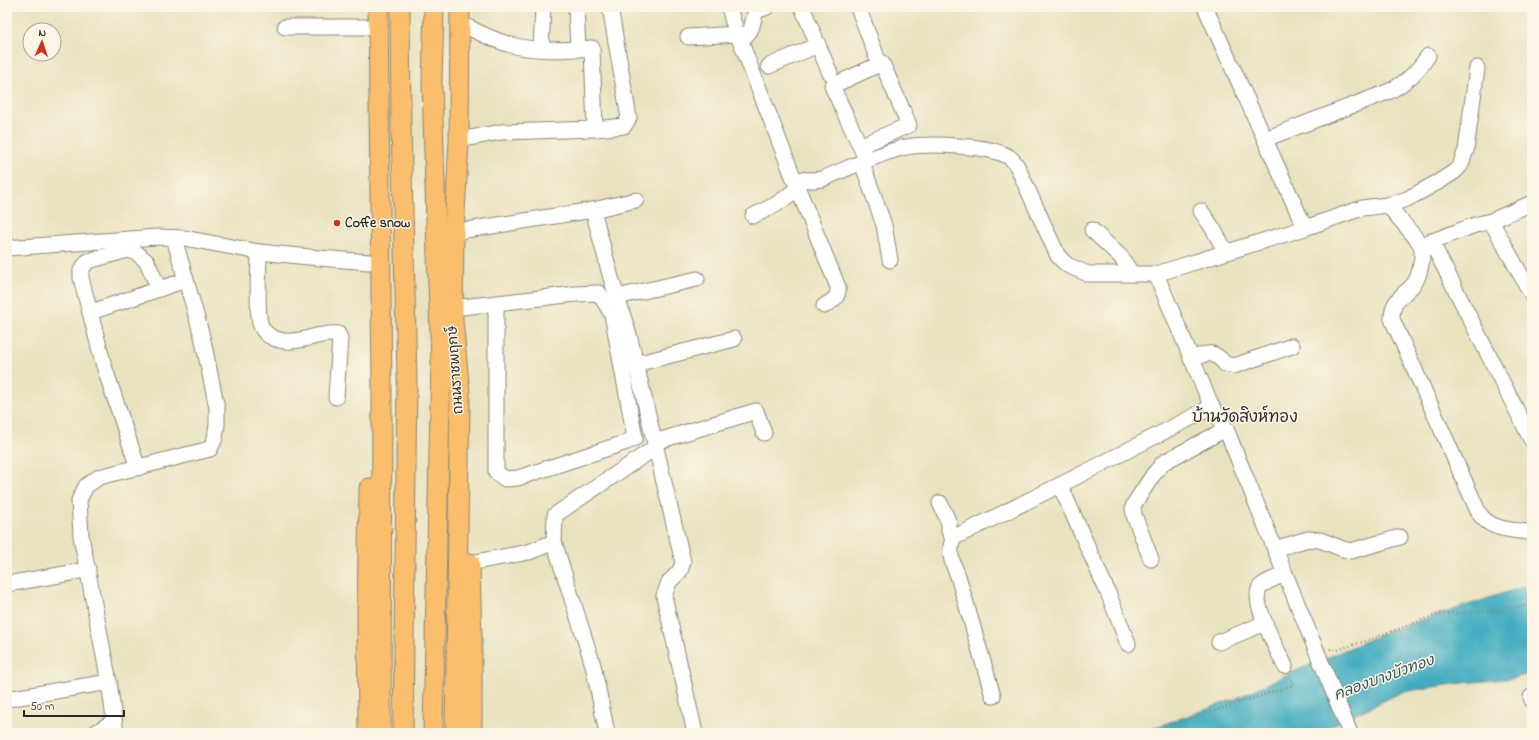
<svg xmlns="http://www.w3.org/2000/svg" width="1539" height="740" viewBox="0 0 1539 740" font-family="'Indie Flower','Playpen Sans Thai',sans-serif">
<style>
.water{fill:#42adc1;stroke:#366c76}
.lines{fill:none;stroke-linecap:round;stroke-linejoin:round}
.minor-casing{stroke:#8a8675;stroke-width:17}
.major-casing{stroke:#8a8675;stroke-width:21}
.path{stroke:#8a8675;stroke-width:2.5;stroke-dasharray:1 3;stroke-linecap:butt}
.minor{stroke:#fff;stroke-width:15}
.major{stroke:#fabe6d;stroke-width:19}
.poi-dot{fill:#c8321e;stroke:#fcf5e5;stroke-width:1.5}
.labels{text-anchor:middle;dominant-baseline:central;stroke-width:3;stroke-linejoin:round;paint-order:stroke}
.poi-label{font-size:14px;font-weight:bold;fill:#2b2b2b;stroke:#fcf5e5;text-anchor:start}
.street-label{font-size:14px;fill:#2b2b2b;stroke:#fcf5e5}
.water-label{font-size:15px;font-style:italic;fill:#335860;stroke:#fcf5e5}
.quarter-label{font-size:16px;fill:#2b2b2b;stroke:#fcf5e5}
</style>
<rect width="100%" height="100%" fill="#fcf5e5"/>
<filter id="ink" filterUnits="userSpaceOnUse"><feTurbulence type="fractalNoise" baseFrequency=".025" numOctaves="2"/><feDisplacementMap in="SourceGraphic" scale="8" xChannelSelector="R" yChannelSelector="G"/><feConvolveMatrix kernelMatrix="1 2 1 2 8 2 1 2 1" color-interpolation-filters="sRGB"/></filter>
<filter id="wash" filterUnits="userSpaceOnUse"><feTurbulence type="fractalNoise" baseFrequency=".012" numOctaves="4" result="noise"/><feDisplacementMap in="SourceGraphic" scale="16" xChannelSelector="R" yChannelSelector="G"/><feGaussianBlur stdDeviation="0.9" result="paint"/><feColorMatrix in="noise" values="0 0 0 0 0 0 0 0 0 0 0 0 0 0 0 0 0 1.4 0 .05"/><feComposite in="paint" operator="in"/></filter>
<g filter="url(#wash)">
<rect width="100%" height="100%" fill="#e9e2bf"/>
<path class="water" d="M1532,584V673L1514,678L1453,684L1402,692L1316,733H1139L1235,699L1284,676L1389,631Z"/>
</g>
<g filter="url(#ink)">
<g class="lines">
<defs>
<g id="minor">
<path d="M576,7L578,49"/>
<path d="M729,7L733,22L794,179L813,180L822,179C847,169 879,153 906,147C928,143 990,145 1009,157C1012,159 1015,163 1017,166L1058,256L1067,265L1088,274H1156L1305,228L1362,208L1388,205L1407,199L1440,181L1454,172L1460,166L1466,150L1477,68"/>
<path d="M802,7L830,73"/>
<path d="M858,7L876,55"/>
<path d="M1205,7L1305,228"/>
<path d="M285,27H378"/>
<path d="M688,37L738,34"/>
<path d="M740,41C756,27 750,28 756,11L767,7"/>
<path d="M541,49L543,7"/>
<path d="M769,66L818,45"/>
<path d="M595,129L624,126L629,118L610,7"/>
<path d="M1265,139L1390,91C1407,82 1417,72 1428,56"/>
<path d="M459,140L501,132L595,129L592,48C566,50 533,52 508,44C491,39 475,31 460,23"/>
<path d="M860,146L909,125L882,63L832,86L867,161"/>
<path d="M862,163L884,225L890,260"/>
<path d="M794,179L838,287C839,298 832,301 824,306"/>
<path d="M1388,205C1393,212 1419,240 1421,246C1424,256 1420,278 1412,286C1400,298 1392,301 1392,319L1473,500C1476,506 1478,513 1482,517C1493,530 1513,530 1528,532"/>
<path d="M593,210L636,200"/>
<path d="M1201,211L1212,227L1226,252"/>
<path d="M753,216L777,204L797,189"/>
<path d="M1491,221L1532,203"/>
<path d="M1092,230L1121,257L1132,274"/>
<path d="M454,232L593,210L611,278L629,335L636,364L683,562L680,571L669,582L664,596L695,733"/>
<path d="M1431,241L1532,441"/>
<path d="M1422,245L1475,225L1491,221L1532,295"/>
<path d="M7,248L157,237L184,238L259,252L319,258L369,262"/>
<path d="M259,252C259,267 256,315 261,326C266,338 281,342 292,341C308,340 323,332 338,334L340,338L336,397"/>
<path d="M1156,274L1212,407L1226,429L1350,733"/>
<path d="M617,297L697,279"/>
<path d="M453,308L576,294L599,293L612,314L635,438L627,442L518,478L505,479L496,472V303"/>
<path d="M91,312L186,280"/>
<path d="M1191,359C1207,353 1213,349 1225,364L1234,366L1292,346"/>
<path d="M636,364L734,339"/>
<path d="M655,442L756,411L764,433"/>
<path d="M138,468L104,366L81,278V270L88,261L128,250L137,253L147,262L159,289"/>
<path d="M1060,485L1109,595L1128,644"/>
<path d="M940,503L949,523V531L953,538"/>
<path d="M554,542L593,665L607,733"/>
<path d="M1275,549L1308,539L1320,540L1343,549L1351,551L1400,537"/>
<path d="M1151,559L1134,515L1133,509L1134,504L1153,475L1164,462L1226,429"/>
<path d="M470,563L529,552L554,542L555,515L656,447"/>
<path d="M7,584L71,573L88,569"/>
<path d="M1219,642L1265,623"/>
<path d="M1285,666C1278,651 1250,601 1260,587C1264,582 1279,577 1285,574"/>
<path d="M993,696L958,576C952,562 948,554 953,538L1076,477L1212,407"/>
<path d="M1531,697L1532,700"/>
<path d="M7,699L109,682"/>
<path d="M95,733L114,721"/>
<path d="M116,733L109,682L81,536L79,500L86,486L99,477L210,449L215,438L217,424V408L202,336L174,238"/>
</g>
<g id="major">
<path d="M378,7L382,388L381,733"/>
<path d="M400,7L401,128L407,377L403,733"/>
<path d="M470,563L472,640V733"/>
<path d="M368,733L367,613L369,488"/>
<path d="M433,733L441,360L437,256L432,83L434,7"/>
<path d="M455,733L460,393L453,320L454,232L459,140L460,7"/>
</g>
</defs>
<use href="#minor" class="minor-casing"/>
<use href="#major" class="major-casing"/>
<g class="path">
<path d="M1330,649L1337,650L1366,641L1439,614L1491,611L1532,605"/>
<path d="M1146,733L1294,685L1290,677"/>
</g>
<use href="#minor" class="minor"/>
<use href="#major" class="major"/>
</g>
</g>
<circle class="poi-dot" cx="337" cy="223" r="4"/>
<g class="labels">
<g class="poi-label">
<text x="345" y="223">Coffe snow</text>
</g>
<g class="street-label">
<text transform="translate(456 370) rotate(-94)">ถนนราชพฤกษ์</text>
</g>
<g class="water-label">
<text transform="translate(1384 678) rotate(-20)">คลองบางบัวทอง</text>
</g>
<g class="quarter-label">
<text x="1245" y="418">บ้านวัดสิงห์ทอง</text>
</g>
</g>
<rect width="1539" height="740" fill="none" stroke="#fcf5e5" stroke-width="24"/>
<g transform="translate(42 42) rotate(3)"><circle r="19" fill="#fcf5e5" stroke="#a8a49b"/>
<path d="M0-3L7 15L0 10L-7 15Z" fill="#c8321e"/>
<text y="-6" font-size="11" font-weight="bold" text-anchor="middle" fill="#2b2b2b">N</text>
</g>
<path d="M24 710v6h100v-6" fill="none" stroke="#2b2b2b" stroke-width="2"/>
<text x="30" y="710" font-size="12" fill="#2b2b2b" stroke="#fcf5e5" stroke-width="3" paint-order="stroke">50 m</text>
</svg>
